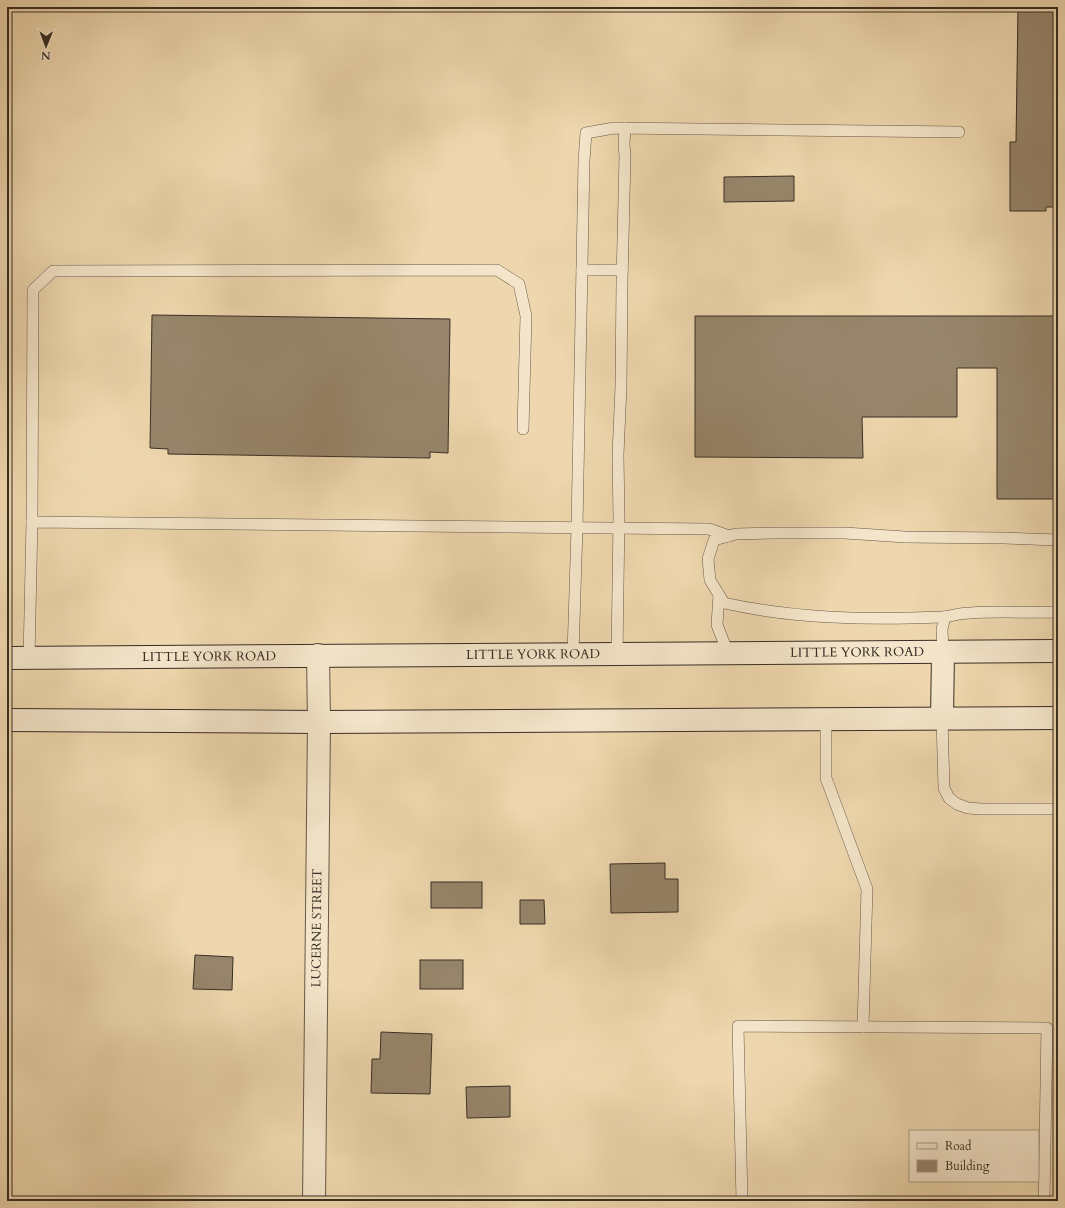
<svg xmlns="http://www.w3.org/2000/svg" width="1065" height="1208" viewBox="0 0 1065 1208" font-family="Cardo,serif">
<style>
.building{fill:#97866c;stroke:#382e24}
.lines{fill:none;stroke-linecap:round;stroke-linejoin:round}
.lane-casing{stroke:#665846;stroke-width:12}
.street-casing{stroke:#665846;stroke-width:24}
.secondary-casing{stroke:#382e24;stroke-width:24}
.lane{stroke:#f4e5ca;stroke-width:11}
.street{stroke:#f4e5ca;stroke-width:22}
.secondary{stroke:#f4e5ca;stroke-width:22}
.labels{text-anchor:middle;dominant-baseline:central;stroke-width:3;stroke-linejoin:round;paint-order:stroke}
.street-label{font-size:13px;fill:#382e24;stroke:#f4e5ca}
</style>
<rect width="100%" height="100%" fill="#eed7ae"/>
<filter id="stains"><feTurbulence type="fractalNoise" baseFrequency=".005" numOctaves="4"/><feColorMatrix values="0 0 0 0 .2 0 0 0 0 .09 0 0 0 0 .02 0 0 0 .5 -.17"/></filter>
<radialGradient id="worn" r=".72"><stop offset=".6" stop-color="#630" stop-opacity="0"/><stop offset="1" stop-color="#630" stop-opacity=".3"/></radialGradient>
<g class="building">
<path d="M1018,7H1058V207H1046V211H1010V142H1016Z"/>
<path d="M794,176V201L724,202V177Z"/>
<path d="M152,315L450,319L448,453L430,452V458L168,454V449L150,448Z"/>
<path d="M695,316H1058V499H997V368H957V417H862L863,458L695,457Z"/>
<path d="M665,863V879H678V912L611,913L610,864Z"/>
<rect x="431" y="882" width="51" height="26"/>
<path d="M520,900H544L545,924H520Z"/>
<path d="M195,955L233,957L232,990L193,989Z"/>
<rect x="420" y="960" width="43" height="29"/>
<path d="M381,1032L432,1034L430,1094L371,1093L372,1059H380Z"/>
<path d="M510,1086V1117L467,1118L466,1087Z"/>
<path d="M169,1198L209,1200V1201H169Z"/>
</g>
<g class="lines">
<defs>
<g id="lane">
<path d="M582,270H622"/>
<path d="M32,522L33,290L53,271L497,270L519,284L526,316L523,429"/>
<path d="M1058,540L1004,538L905,537L845,533H776L736,534L714,540L708,559L710,580L724,603C796,619 869,620 942,617C952,616 960,613 970,613C999,611 1029,613 1058,612"/>
<path d="M719,595L717,625L728,653"/>
<path d="M943,652L942,629L945,617"/>
<path d="M573,654L577,528L584,161L586,133L614,128L959,132"/>
<path d="M617,654L619,518L618,455L621,386L622,282L625,156L624,144L625,128"/>
<path d="M29,658L32,522L709,529L729,536"/>
<path d="M942,719L944,788L949,798L957,804L968,808L981,809H1058"/>
<path d="M826,720V778L867,889L863,1027"/>
<path d="M742,1201L738,1026L1047,1028L1044,1201"/>
</g>
<g id="street">
<path id="s1" d="M314,1201L319,722L318,655"/>
</g>
<g id="secondary">
<path id="s2" d="M7,658L1058,651"/>
<path d="M942,719L943,652"/>
<path d="M7,720L319,722L1058,718"/>
</g>
</defs>
<use href="#lane" class="lane-casing"/>
<use href="#street" class="street-casing"/>
<use href="#secondary" class="secondary-casing"/>
<use href="#lane" class="lane"/>
<use href="#street" class="street"/>
<use href="#secondary" class="secondary"/>
</g>
<g class="labels">
<g class="street-label">
<text stroke="none"><textPath href="#s2" startOffset="850">LITTLE YORK ROAD</textPath></text>
<text stroke="none"><textPath href="#s2" startOffset="526">LITTLE YORK ROAD</textPath></text>
<text stroke="none"><textPath href="#s2" startOffset="202">LITTLE YORK ROAD</textPath></text>
<text stroke="none"><textPath href="#s1" startOffset="273">LUCERNE STREET</textPath></text>
</g>
</g>
<rect width="1065" height="1208" fill="none" stroke="#eed7ae" stroke-width="24"/>
<rect x="8" y="8" width="1049" height="1192" fill="none" stroke="#382e24" stroke-width="2"/>
<rect x="12" y="12" width="1041" height="1184" fill="none" stroke="#382e24"/>
<rect x="909" y="1130" width="130" height="52" fill="#f4e5ca" stroke="#a99c88"/>
<rect x="917" y="1143" width="20" height="6" fill="#f4e5ca" stroke="#a99c88"/>
<text x="945" y="1150" font-size="12" fill="#382e24">Road</text>
<rect x="917" y="1160" width="20" height="12" fill="#97866c" stroke="#a99c88"/>
<text x="945" y="1170" font-size="12" fill="#382e24">Building</text>
<g transform="translate(46 46) rotate(181)" stroke="#f4e5ca" stroke-width="3" paint-order="stroke">
<path d="M0-3L7 15L0 10L-7 15Z" fill="#382e24"/>
<text y="-6" font-size="11" font-weight="bold" text-anchor="middle" fill="#382e24">N</text>
</g>
<rect width="100%" height="100%" filter="url(#stains)"/>
<rect width="100%" height="100%" fill="url(#worn)"/>
</svg>
